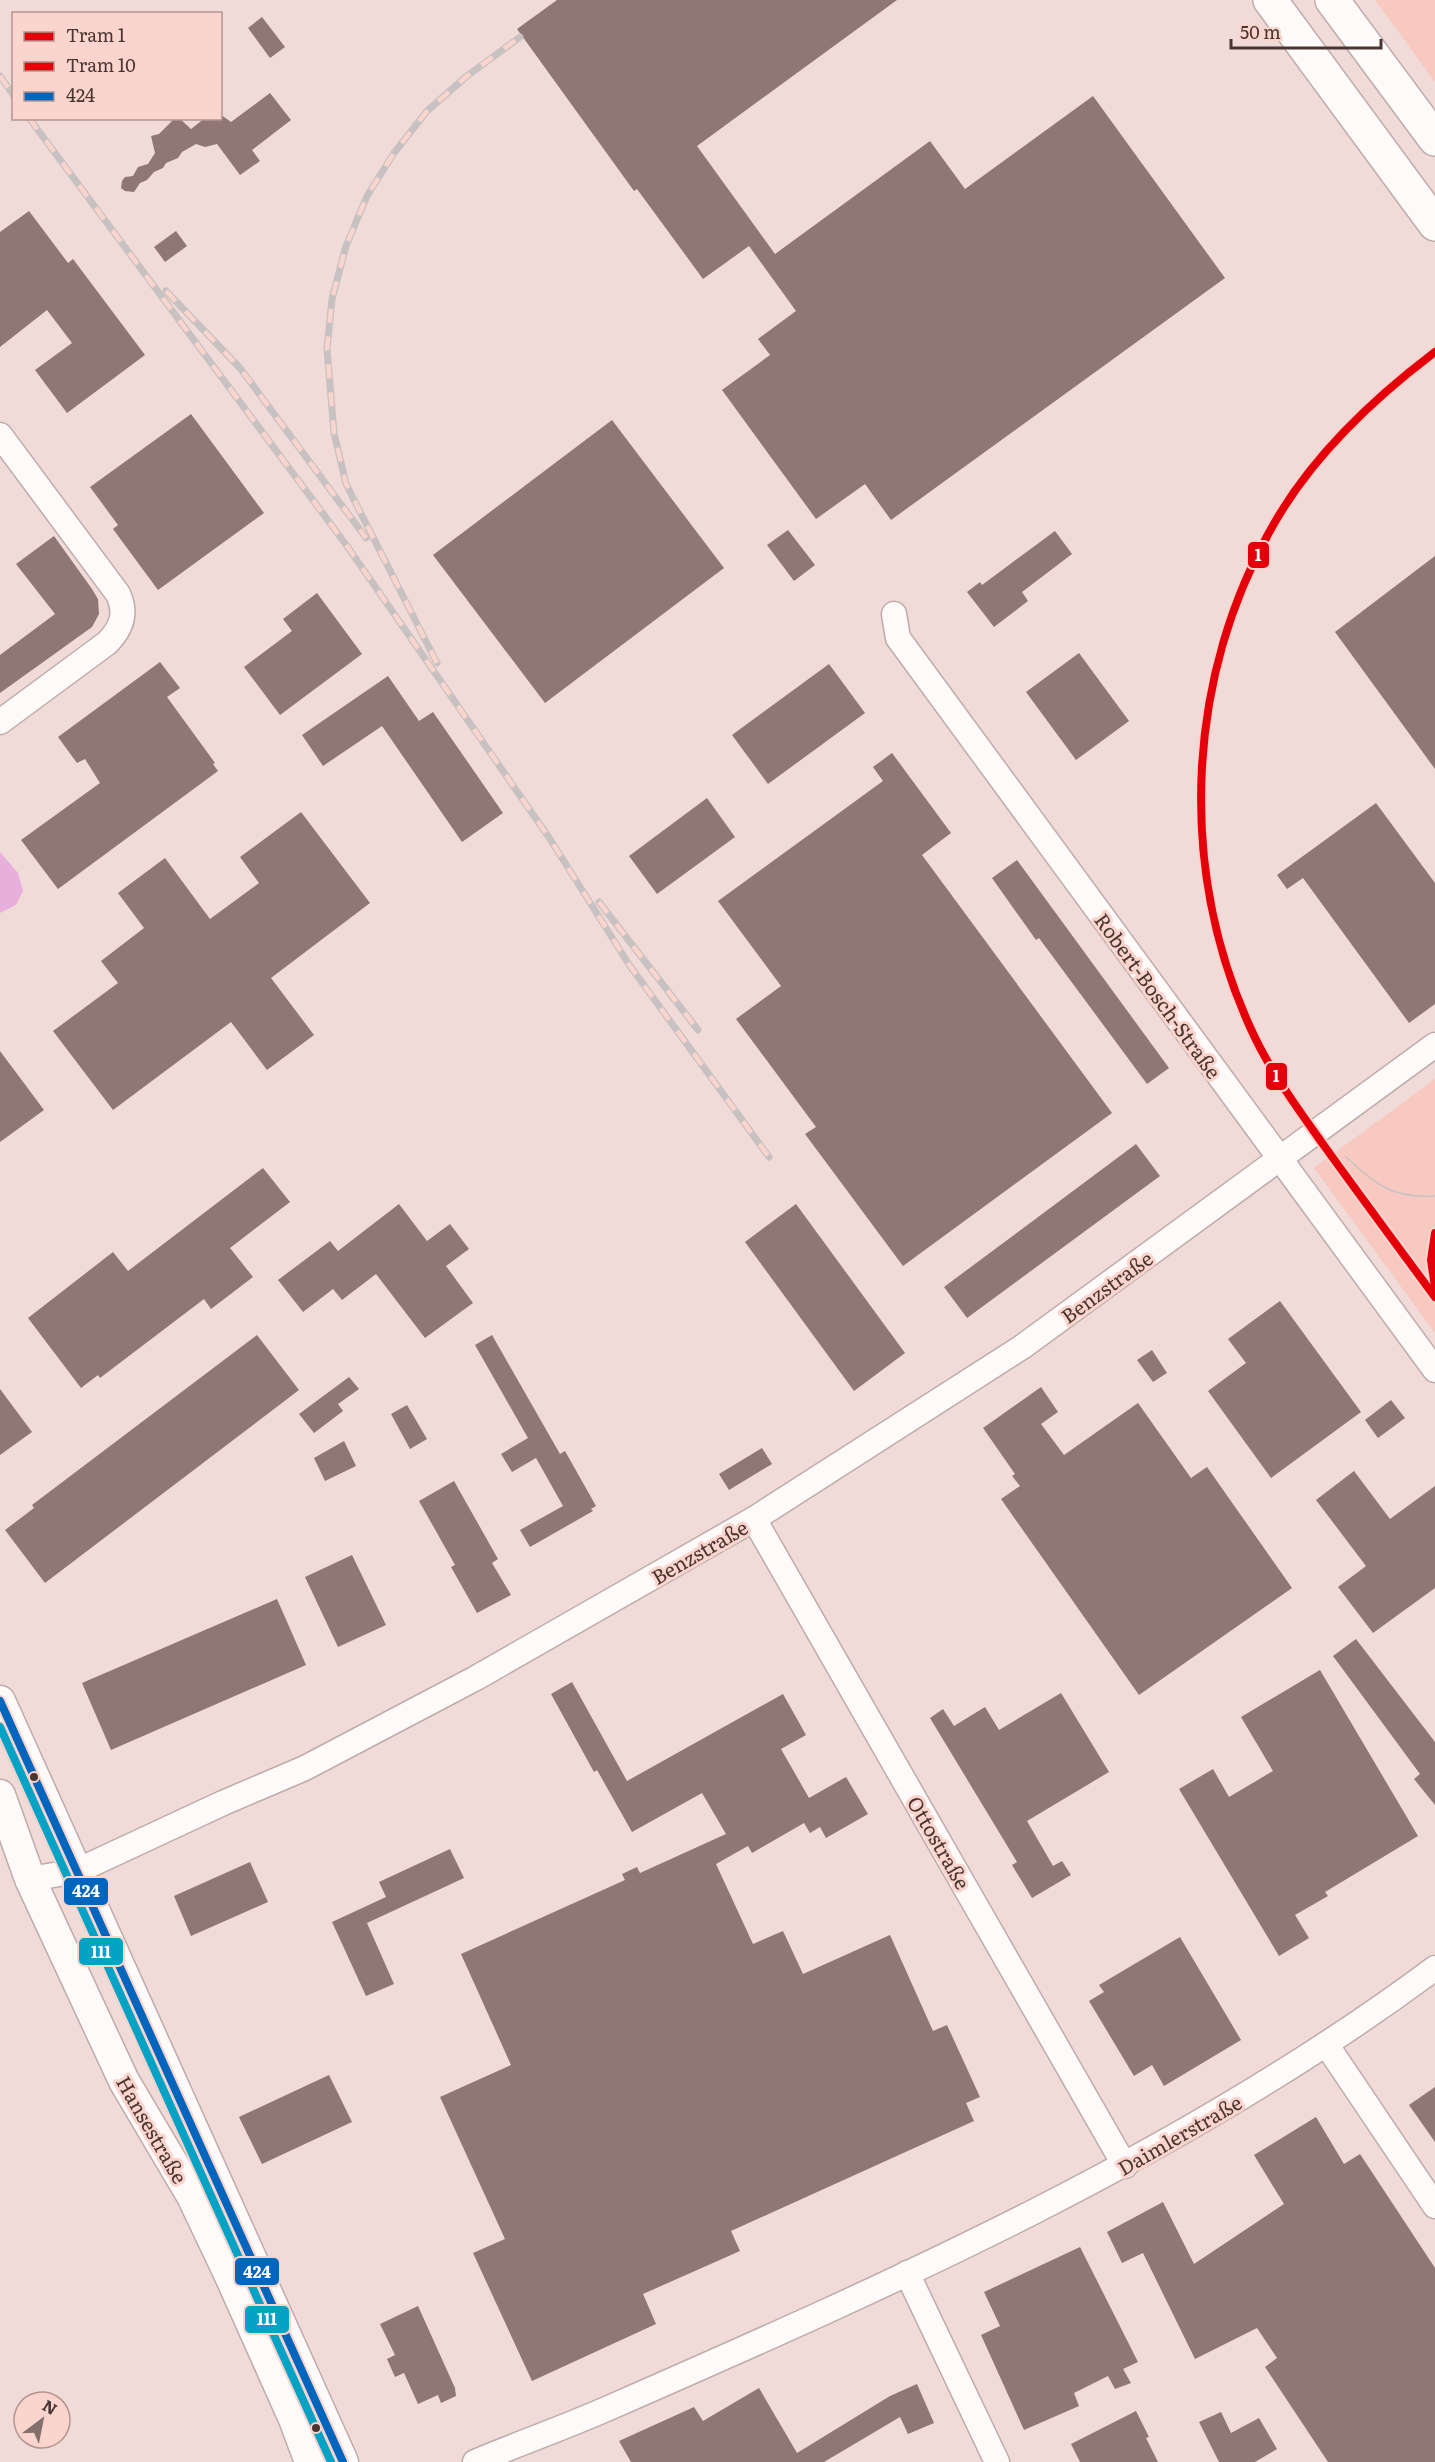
<svg xmlns="http://www.w3.org/2000/svg" width="1435" height="2462" viewBox="0 0 1435 2462" font-family="Literata,serif">
<style>
.green{fill:#f7c9c1}
.water{fill:#e7afdc}
.building{fill:#907674}
.lines{fill:none;stroke-linecap:round;stroke-linejoin:round}
.minor-casing{stroke:#beacaa;stroke-width:27}
.major-casing{stroke:#beacaa;stroke-width:33}
.highway-casing{stroke:#beacaa;stroke-width:36}
.minor{stroke:#fdfaf9;stroke-width:24}
.major{stroke:#fdfaf9;stroke-width:30}
.highway{stroke:#fdfaf9;stroke-width:33}
.tram{stroke:#c7c2c1;stroke-width:1.5}
.rail-casing{stroke:#c7c2c1;stroke-width:7}
.rail{stroke:#fbd4cd;stroke-width:4.5;stroke-dasharray:14;stroke-linecap:butt}
.bus-1-casing{stroke:#fbd4cd;stroke-width:12}
.bus-2-casing{stroke:#fbd4cd;stroke-width:12}
.bus-1{stroke:#0065bd;stroke-width:8}
.bus-2{stroke:#04a3c6;stroke-width:8}
.tram-1-casing{stroke:#fbd4cd;stroke-width:12}
.tram-2-casing{stroke:#fbd4cd;stroke-width:12}
.tram-1{stroke:#e3000b;stroke-width:8}
.tram-2{stroke:#e3000b;stroke-width:8}
.bus-dot{fill:#493632;stroke:#fbd4cd;stroke-width:2}
.labels{text-anchor:middle;dominant-baseline:central;stroke-width:6;stroke-linejoin:round;paint-order:stroke}
.street-label{font-size:20px;fill:#493632;stroke:#fbd4cd}
.line-badge{stroke:#fbd4cd;stroke-width:2}
.badge-label{font-size:16px;text-anchor:middle;font-weight:bold;fill:#fff}
</style>
<rect width="100%" height="100%" fill="#f0dbd8"/>
<g class="green">
<path d="M1375,0H1435V82Z"/>
<path d="M1435,1079V1333L1314,1168Z"/>
</g>
<path class="water" d="M0,852L18,873L23,891L16,905L0,913Z"/>
<g class="building">
<path d="M557,0H897L697,146L775,254L930,141L965,189L1093,96L1225,278L891,520L865,484L816,519L722,390L770,355L758,339L796,311L749,246L703,279L637,189L634,191L517,29Z"/>
<path d="M262,17L285,47L270,58L248,28Z"/>
<path d="M270,93L291,120L252,150L260,161L240,175L217,144L205,147L196,144L182,152L178,158L166,163L163,168L154,172L147,180L140,183L134,192L125,191L121,188L122,181L125,177L133,176L138,167L148,164L155,153L151,136L159,134L175,118H179L191,129L205,118H220V114L231,122Z"/>
<path d="M29,211L68,263L73,259L145,355L67,413L35,370L72,343L47,310L0,347V232Z"/>
<path d="M176,231L187,246L165,262L154,247Z"/>
<path d="M191,414L264,513L158,590L113,529L118,525L90,487Z"/>
<path d="M612,420L724,568L545,703L433,555Z"/>
<path d="M788,530L815,565L794,581L767,545Z"/>
<path d="M1055,531L1072,554L1022,592L1028,601L994,627L967,592L980,582L982,585Z"/>
<path d="M54,536L92,589L98,599L99,614L92,627L0,693V655L55,614L16,564Z"/>
<path d="M1435,556V769L1335,632Z"/>
<path d="M317,593L362,654L280,715L244,667L292,631L283,619Z"/>
<path d="M1079,653L1129,721L1076,760L1026,692Z"/>
<path d="M160,662L180,688L167,697L215,763L213,764L218,771L58,889L21,840L100,783L85,759L77,763L58,737Z"/>
<path d="M829,664L865,713L768,784L732,735Z"/>
<path d="M388,676L419,721L433,712L503,813L462,842L382,726L323,766L302,735Z"/>
<path d="M892,753L951,833L922,855L1112,1113L903,1266L805,1134L816,1127L736,1019L781,986L718,901L883,781L873,767Z"/>
<path d="M707,798L735,837L657,894L629,856Z"/>
<path d="M1376,803L1435,883V1004L1409,1023L1303,878L1287,889L1277,875Z"/>
<path d="M301,812L370,903L271,978L314,1035L267,1070L231,1022L113,1110L53,1031L118,983L101,961L144,928L118,893L165,858L210,919L259,883L240,857Z"/>
<path d="M1017,860L1169,1068L1147,1084L1039,938L1036,940L992,878Z"/>
<path d="M0,1051L44,1110L0,1142Z"/>
<path d="M1136,1144L1160,1176L967,1318L944,1287Z"/>
<path d="M263,1168L290,1202L230,1248L253,1277L211,1309L204,1299L100,1378L98,1375L81,1388L28,1318L113,1252L128,1271Z"/>
<path d="M399,1204L427,1241L450,1224L469,1249L446,1266L473,1303L425,1338L376,1274L342,1300L333,1289L303,1312L278,1280L330,1241L338,1251Z"/>
<path d="M796,1204L905,1353L854,1391L745,1242Z"/>
<path d="M1280,1301L1361,1412L1271,1478L1208,1391L1246,1363L1228,1339Z"/>
<path d="M257,1335L299,1390L45,1583L5,1530L34,1508L32,1505Z"/>
<path d="M492,1335L560,1454L565,1451L596,1506L591,1509L593,1511L530,1547L520,1530L563,1506L536,1458L512,1472L501,1454L528,1438L475,1345Z"/>
<path d="M1152,1350L1167,1373L1153,1382L1137,1360Z"/>
<path d="M349,1377L359,1389L338,1404L343,1411L314,1433L299,1414Z"/>
<path d="M1041,1387L1058,1412L1041,1424L1064,1455L1138,1403L1191,1478L1207,1467L1292,1588L1139,1695L1001,1499L1020,1486L1012,1476L1015,1474L983,1428Z"/>
<path d="M0,1389L32,1432L0,1455Z"/>
<path d="M1391,1400L1405,1418L1378,1438L1365,1420Z"/>
<path d="M407,1405L427,1439L410,1449L391,1414Z"/>
<path d="M344,1441L356,1466L325,1481L314,1458Z"/>
<path d="M762,1448L772,1464L729,1490L719,1474Z"/>
<path d="M1354,1471L1390,1519L1435,1486V1588L1373,1633L1338,1587L1366,1566L1316,1500Z"/>
<path d="M454,1481L498,1559L492,1563L511,1595L477,1613L451,1567L455,1565L419,1501Z"/>
<path d="M352,1555L386,1625L338,1647L305,1577Z"/>
<path d="M277,1599L306,1665L111,1750L82,1683Z"/>
<path d="M1356,1639L1435,1742V1805L1414,1779L1420,1774L1333,1656Z"/>
<path d="M1320,1670L1418,1836L1325,1892L1328,1896L1295,1915L1309,1938L1279,1956L1179,1789L1213,1769L1229,1797L1273,1771L1241,1717Z"/>
<path d="M572,1682L627,1781L783,1694L806,1735L781,1749L809,1798L846,1777L868,1814L826,1838L820,1827L810,1833L804,1823L752,1853L748,1846L716,1864L753,1944L783,1931L803,1974L890,1935L933,2031L947,2025L980,2097L966,2103L974,2121L731,2231L740,2251L643,2294L656,2324L532,2381L473,2253L505,2239L440,2097L511,2065L461,1954L625,1880L622,1874L637,1867L640,1873L726,1834L702,1793L632,1832L597,1770L594,1772L551,1694Z"/>
<path d="M1061,1693L1109,1772L1027,1821L1053,1866L1062,1861L1071,1875L1032,1898L1012,1865L1017,1862L930,1718L943,1709L954,1726L985,1707L999,1730Z"/>
<path d="M450,1849L464,1878L367,1923L394,1984L366,1996L332,1922L386,1897L379,1882Z"/>
<path d="M250,1862L268,1902L191,1936L174,1896Z"/>
<path d="M1180,1937L1241,2040L1164,2086L1152,2065L1134,2076L1089,2001L1104,1992L1099,1985Z"/>
<path d="M329,2075L352,2122L262,2164L239,2117Z"/>
<path d="M1435,2087V2142L1409,2105Z"/>
<path d="M1316,2117L1344,2164L1360,2154L1435,2268V2462H1328L1265,2367L1277,2358L1257,2328L1195,2359L1143,2253L1122,2263L1107,2232L1163,2202L1194,2264L1284,2204L1254,2155Z"/>
<path d="M1080,2247L1138,2362L1123,2369L1131,2383L1115,2389L1108,2376L1074,2393L1079,2406L1024,2430L981,2335L1000,2326L984,2292Z"/>
<path d="M418,2306L455,2388L456,2396L441,2403L438,2395L418,2404L404,2373L395,2377L387,2359L395,2355L380,2324Z"/>
<path d="M917,2384L934,2423L908,2434L900,2417L824,2462H631L619,2441L694,2407L703,2421L759,2388L797,2453L890,2396Z"/>
<path d="M1136,2411L1149,2437L1146,2438L1158,2462H1080L1071,2444Z"/>
<path d="M1221,2412L1231,2433L1259,2418L1277,2449L1255,2462H1219L1199,2422Z"/>
</g>
<g class="lines">
<defs>
<g id="minor">
<path d="M0,435L118,594C127,613 122,628 107,643L0,722"/>
<path d="M894,614L898,638L1435,1370"/>
<path d="M754,1519L1125,2166"/>
<path d="M30,1879L77,1871L223,1803L305,1768L476,1678L754,1519L1022,1347L1435,1045"/>
<path d="M1326,2044L1435,2206"/>
<path d="M907,2273L997,2462"/>
<path d="M475,2462C520,2443 566,2427 611,2407C896,2282 1184,2155 1435,1968"/>
</g>
<g id="major">
<path d="M0,1701L343,2462"/>
<path d="M0,1795L30,1879L56,1935L124,2081L192,2196L230,2276L294,2419L310,2462"/>
</g>
<g id="highway">
<path d="M1270,0L1435,224"/>
<path d="M1332,0L1435,139"/>
</g>
</defs>
<use href="#minor" class="minor-casing"/>
<use href="#major" class="major-casing"/>
<use href="#highway" class="highway-casing"/>
<use href="#minor" class="minor"/>
<use href="#major" class="major"/>
<use href="#highway" class="highway"/>
<path class="tram" d="M1346,1157C1375,1184 1393,1199 1435,1196"/>
<defs>
<g id="rail">
<path d="M0,76L14,96"/>
<path d="M29,118L347,546L548,836L630,966L769,1157"/>
<path d="M166,291L240,368L366,538"/>
<path d="M437,663L346,484L334,433L327,349L332,299L346,246L367,196L394,153L427,111L467,76L520,37"/>
<path d="M599,902L698,1030"/>
</g>
</defs>
<use href="#rail" class="rail-casing"/>
<use href="#rail" class="rail"/>
<defs>
<path id="bus-1" d="M0,1701L343,2462"/>
<path id="bus-2" d="M0,1727L331,2462"/>
</defs>
<use href="#bus-1" class="bus-1-casing"/>
<use href="#bus-2" class="bus-2-casing"/>
<use href="#bus-1" class="bus-1"/>
<use href="#bus-2" class="bus-2"/>
<defs>
<path id="tram-1" d="M1435,352C1373,399 1314,454 1275,522C1186,675 1177,866 1250,1027C1269,1070 1298,1109 1325,1147C1361,1197 1398,1247 1435,1297"/>
<path id="tram-2" d="M1435,1233L1431,1260L1435,1287"/>
</defs>
<use href="#tram-1" class="tram-1-casing"/>
<use href="#tram-2" class="tram-2-casing"/>
<use href="#tram-1" class="tram-1"/>
<use href="#tram-2" class="tram-2"/>
</g>
<g class="bus-dot">
<circle cx="34" cy="1777" r="5"/>
<circle cx="316" cy="2428" r="5"/>
</g>
<g class="labels">
<g class="street-label">
<text transform="translate(1159 995) rotate(54)">Robert-Bosch-Straße</text>
<text transform="translate(1106 1286) rotate(-36)">Benzstraße</text>
<text transform="translate(699 1551) rotate(-30)">Benzstraße</text>
<text transform="translate(940 1842) rotate(60)">Ottostraße</text>
<text transform="translate(153 2129) rotate(60)">Hansestraße</text>
<text transform="translate(1179 2134) rotate(-30)">Daimlerstraße</text>
</g>
</g>
<g class="line-badge">
<rect x="1247" y="541" width="23" height="28" rx="6" fill="#e3000b"/>
<rect x="1265" y="1062" width="23" height="29" rx="6" fill="#e3000b"/>
<rect x="63" y="1877" width="46" height="29" rx="6" fill="#0065bd"/>
<rect x="78" y="1937" width="46" height="29" rx="6" fill="#04a3c6"/>
<rect x="234" y="2257" width="46" height="29" rx="6" fill="#0065bd"/>
<rect x="244" y="2305" width="46" height="29" rx="6" fill="#04a3c6"/>
</g>
<g class="badge-label">
<text x="1258" y="561">1</text>
<text x="1276" y="1082">1</text>
<text x="86" y="1897">424</text>
<text x="101" y="1958">111</text>
<text x="257" y="2278">424</text>
<text x="267" y="2325">111</text>
</g>
<rect x="12" y="12" width="210" height="108" fill="#fbd4cd" stroke="#b4958f" stroke-width="1.5"/>
<rect x="24" y="32" width="30" height="9" fill="#e3000b" stroke="#b4958f" stroke-width="1.5"/>
<text x="66" y="42" font-size="18" fill="#493632">Tram 1</text>
<rect x="24" y="62" width="30" height="9" fill="#e3000b" stroke="#b4958f" stroke-width="1.5"/>
<text x="66" y="72" font-size="18" fill="#493632">Tram 10</text>
<rect x="24" y="92" width="30" height="9" fill="#0065bd" stroke="#b4958f" stroke-width="1.5"/>
<text x="66" y="102" font-size="18" fill="#493632">424</text>
<g transform="translate(42 2420) rotate(32)"><circle r="28" fill="#fbd4cd" stroke="#b4958f" stroke-width="1.5"/>
<path d="M0-4.5L10 22L0 15L-10 22Z" fill="#83706c"/>
<text y="-9" font-size="16" font-weight="bold" text-anchor="middle" fill="#493632">N</text>
</g>
<path d="M1231 39v9h150v-9" fill="none" stroke="#493632" stroke-width="3"/>
<text x="1240" y="39" font-size="18" fill="#493632" stroke="#fbd4cd" stroke-width="4.5" paint-order="stroke">50 m</text>
</svg>
